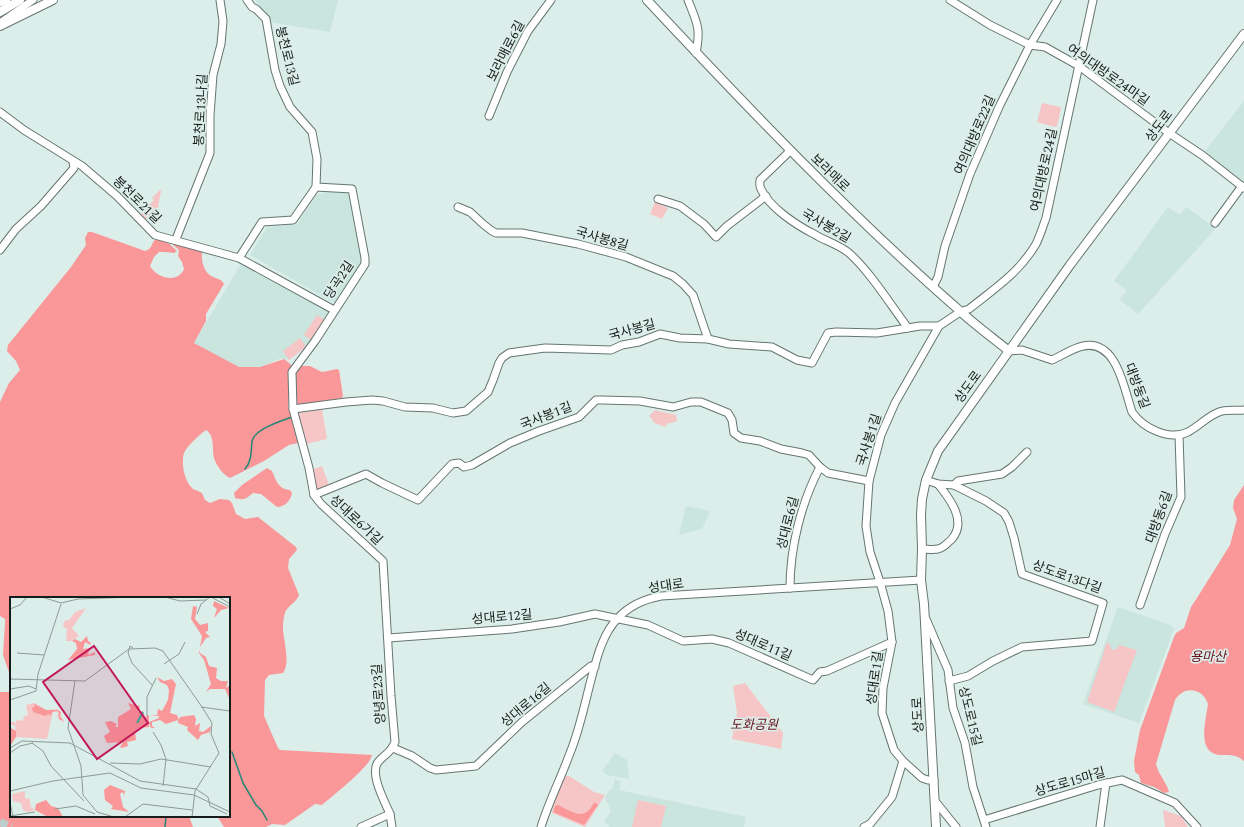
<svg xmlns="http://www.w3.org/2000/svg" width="1244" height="827" viewBox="0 0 1244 827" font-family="Spectral,'Noto Sans KR',serif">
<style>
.built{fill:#cae5de}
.green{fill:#f6c6c6}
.forest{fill:#fa9799}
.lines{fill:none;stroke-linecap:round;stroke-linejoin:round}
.stream{stroke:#238775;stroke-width:1.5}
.major-tunnel{stroke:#bececa;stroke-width:8;stroke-dasharray:8 4;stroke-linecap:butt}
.minor-casing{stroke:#667571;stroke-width:9}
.major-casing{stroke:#667571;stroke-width:10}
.minor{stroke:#fff;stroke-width:7}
.major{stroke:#fff;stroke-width:8}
.labels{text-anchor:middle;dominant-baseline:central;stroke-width:3.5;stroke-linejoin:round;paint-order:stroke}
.street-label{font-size:13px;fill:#161c1b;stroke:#dceee9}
.park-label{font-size:13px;font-style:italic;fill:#670f1d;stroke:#dceee9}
.inset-river{fill:none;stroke:#29b59c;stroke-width:2}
.inset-road{fill:none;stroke:#8d9a97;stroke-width:1}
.view{fill:#c2185b;fill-opacity:0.15;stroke:#c2185b;stroke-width:2}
.inset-edge{fill:none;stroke:#161c1b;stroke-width:2}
</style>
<rect width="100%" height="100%" fill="#dceee9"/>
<g class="built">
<path d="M255,0H338L330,32L269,22Z"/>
<path d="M1244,101V185L1202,155Z"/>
<path d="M331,191L349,192L363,259L362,265L336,304L250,255L267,227L297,224L316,195Z"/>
<path d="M1168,207L1180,215L1186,207L1216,228L1138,314L1120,300L1127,290L1114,281Z"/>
<path d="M241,264L331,312L313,341L289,360L282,358L260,367H239L194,343Z"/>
<path d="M686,506L706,510L710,512L702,529L679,535Z"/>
<path d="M1118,607L1170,625L1174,629L1139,723L1083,704Z"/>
<path d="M615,753L627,760L629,779L607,775L602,771Z"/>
<path d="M615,779L621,781L619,790L746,817L744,827H610L604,822L611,811L605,798L610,789H612Z"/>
</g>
<g class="green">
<path d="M1042,103L1060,107L1061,108L1057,126L1055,127L1037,122Z"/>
<path d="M160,190L161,191L158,207L145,220L140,215L154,200L152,198Z"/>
<path d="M655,202L668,208L662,219L650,214Z"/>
<path d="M317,315L326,321L312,341L304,335Z"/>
<path d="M300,338L306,347L289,360L283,351Z"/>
<path d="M322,409L327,439L306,444L298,413Z"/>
<path d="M655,410L676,415L677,421L671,423H668L665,427L653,422V420L649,416Z"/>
<path d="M322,466L329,485L317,491L312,470Z"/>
<path d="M1107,642L1110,645L1112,650L1117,649L1119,645L1137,650L1114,712L1087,702Z"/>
<path d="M745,683L783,733L781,749L732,739L737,713L733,686Z"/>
<path d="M565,776H569L594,792L605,795L585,827L552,813L554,802Z"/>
<path d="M638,800L666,806L661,827H632Z"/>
<path d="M1163,810L1181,816L1188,827H1165Z"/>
</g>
<g class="forest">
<path d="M88,232H92L145,251C153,249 151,242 157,238L164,239L177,251L174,253C169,252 165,252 159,252L154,257L150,266C156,278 178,284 184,269L182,262L178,256L179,250L170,242L201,250L202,252C201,261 204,273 213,277C218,279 221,279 224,284L206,314V321L194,343L239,367H260L284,359L288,362L291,365L288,407L291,413L298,443L289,445L264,461L230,478C223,475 216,465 214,458C212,449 215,436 206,430C200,434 187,446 184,453C181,463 184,482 193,489C195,490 199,491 202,493L205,500L210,503L220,499L229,500L232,503L236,514L245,519L258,517L296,547L297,550L289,559L288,568L299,595C297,601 291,604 287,609C284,612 283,622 283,627C283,640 291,662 283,673L269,675L265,680L264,716L278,748L280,750L372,755C371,766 331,797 322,805L315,804L285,825L272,824L266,827H224L217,816H229V598H11V678L3,655L5,623V619L0,616V402L9,383L20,370L16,361L7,351L8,345L71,267L86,245L85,238Z"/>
<path d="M302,366H310L322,372L337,369L339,370L343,396L342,398L296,406L294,373Z"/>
<path d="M267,468L272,471C276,480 278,489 290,490L292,493C291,500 285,507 277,507L261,494L253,493C247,498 244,501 235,498L234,493L242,485Z"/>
<path d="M1244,485V761C1236,754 1230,755 1220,755C1196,753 1206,720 1208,704C1203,688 1184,685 1175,700L1156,764C1158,774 1166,781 1169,792L1164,793L1154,787L1141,783L1139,775L1135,772L1134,761L1140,730L1174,637L1176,633L1184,628L1191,607L1197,598L1230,545L1237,519L1233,508L1234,500Z"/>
<path d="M11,688V816H189L193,827H0V692H9Z"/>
<path d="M594,803H596L598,805L584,825L553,812L555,806L558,805C565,808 578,817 585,813C589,811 592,806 594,803Z"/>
</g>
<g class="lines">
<g class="stream">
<path d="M245,469C252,461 251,451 252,441C255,429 281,421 292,417"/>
<path d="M232,752L243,783L256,805L262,811L267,820"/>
<path d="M165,827L166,816"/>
</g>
<path class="major-tunnel" d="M0,822L12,827"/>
<defs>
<g id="minor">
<path d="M688,0C697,23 701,28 696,53"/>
<path d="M950,0L990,25L1030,45L1045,47L1079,66L1169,133L1202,155L1244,188"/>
<path d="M0,3L7,0"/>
<path d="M0,23L33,0"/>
<path d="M0,112L24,130L82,166L117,196L155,235L239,258L334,310"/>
<path d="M489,116L507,72L528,31L551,0"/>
<path d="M790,151L760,180C760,182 759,186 761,189C769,207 796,225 814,234C825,241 838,244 849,253C871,273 890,304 908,328"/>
<path d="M316,187L352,189L365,258V264L315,341L292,372L293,409L309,468L314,495L321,504L383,561L391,696L395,742C391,753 386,753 379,761C368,772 385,802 390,814L361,827"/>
<path d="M658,199L680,206L704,224L716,237L727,226L766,196"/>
<path d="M458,207L470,212L483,224L492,231L496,233H522L578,244L626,257L673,276L683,284L693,295L708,339"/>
<path d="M1215,223L1242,186"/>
<path d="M176,239L210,153V115L213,75L221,44L222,33L223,21L220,0"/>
<path d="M0,250L16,229L41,206L74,168L73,162"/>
<path d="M239,258L262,222L293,220L316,187L317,159L312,132L290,107L280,86L275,70L266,19L256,9L252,7L247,0"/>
<path d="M933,287L938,277L945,246L970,174L999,107L1030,45L1057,0"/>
<path d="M1009,351L1022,350L1052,360C1061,356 1073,348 1083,346C1117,339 1124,389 1132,412C1143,428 1169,441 1188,432C1199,426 1208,416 1219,412C1226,409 1237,411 1244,410"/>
<path d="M293,409L346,402L372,400L383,401L405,407L433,408L453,413L466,411L488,392L493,380L499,363L502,358L509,353L545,348L611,350L622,345L639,342L660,334L680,338L708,339L729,344L772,347L797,360L812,363L828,333L836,332L877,333L920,326H939L960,312L969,309C994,289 1019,273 1036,244C1040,236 1043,226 1046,218L1093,0"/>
<path d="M926,480L938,484L954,485L986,501L1004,513L1009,522L1014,538L1022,574L1103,603L1092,641L1022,647L993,661L968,676L949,681"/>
<path d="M954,485L958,481L1002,474L1012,467L1027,452"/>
<path d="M314,495L366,474L382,483L418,500L452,464L459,463L464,467L472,465L510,443L539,431L579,417L596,400H602L640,401L673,407L691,402H701L728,413L732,420L734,433L741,438L760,441L781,449L802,453L809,455L820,467L828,473L869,481"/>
<path d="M922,549C927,549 933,550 938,549C944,548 947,543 951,540C968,522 950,499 938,484"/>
<path d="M790,588C790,548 801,503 820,467"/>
<path d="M1140,605L1165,534L1181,497L1179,435"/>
<path d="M926,619L948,670L953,708L965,743L973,787L986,827"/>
<path d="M388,638L512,629L559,622L595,614L648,625L683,641L712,639L729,643L813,680L820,672L827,671L892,642"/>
<path d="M393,748L412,756L430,768L436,770L476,766L522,722L591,666L595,667"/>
<path d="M934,780H928L922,778L903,761L894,750L882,713L883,688L892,642L888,611L880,582L870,552L866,526L869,481L881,435L895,403L939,326"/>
<path d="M935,801L956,827"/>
<path d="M390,814L392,827"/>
<path d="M984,820L1098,785L1122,780L1175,803L1197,827"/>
<path d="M541,827C549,801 561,778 570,753C580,729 585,702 592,676C597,657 603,633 618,618C629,606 645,599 661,596L921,580"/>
<path d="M864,827L870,824L892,797L903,761"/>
<path d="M1100,827L1106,783"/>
</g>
<g id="major">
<path d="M647,0C747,107 849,214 960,311C975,325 993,338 1009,351"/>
<path d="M0,12L20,0"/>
<path d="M0,26L53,0"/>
<path d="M936,827L924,604L921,580L922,549L921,515L922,499L926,480L938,451L1070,265L1244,34"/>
</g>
</defs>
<use href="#minor" class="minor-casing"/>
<use href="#major" class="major-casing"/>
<use href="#minor" class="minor"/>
<use href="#major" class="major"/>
</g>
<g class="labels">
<g class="street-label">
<text transform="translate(506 51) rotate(-63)">보라매로6길</text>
<text transform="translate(287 56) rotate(76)">봉천로13길</text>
<text transform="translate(1108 75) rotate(35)">여의대방로24마길</text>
<text transform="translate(201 110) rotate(-87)">봉천로13나길</text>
<text transform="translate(1159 126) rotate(-53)">상도로</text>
<text transform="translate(975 135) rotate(-67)">여의대방로22길</text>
<text transform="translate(1044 170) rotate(-78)">여의대방로24길</text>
<text transform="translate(830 173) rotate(44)">보라매로</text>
<text transform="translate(137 200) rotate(44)">봉천로21길</text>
<text transform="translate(826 226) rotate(30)">국사봉2길</text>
<text transform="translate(602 239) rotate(16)">국사봉8길</text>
<text transform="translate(339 280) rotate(-57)">당곡2길</text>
<text transform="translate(632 330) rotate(-15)">국사봉길</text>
<text transform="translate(1137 386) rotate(69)">대방동길</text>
<text transform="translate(968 387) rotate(-54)">상도로</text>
<text transform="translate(546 416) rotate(-21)">국사봉1길</text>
<text transform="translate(869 440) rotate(-72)">국사봉1길</text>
<text transform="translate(1159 517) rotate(-70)">대방동6길</text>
<text transform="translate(356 520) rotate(43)">성대로6가길</text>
<text transform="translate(788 523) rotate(-76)">성대로6길</text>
<text transform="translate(1067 577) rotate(20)">상도로13다길</text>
<text transform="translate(666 586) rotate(-8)">성대로</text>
<text transform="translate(502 617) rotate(-5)">성대로12길</text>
<text transform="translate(763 645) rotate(23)">성대로11길</text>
<text transform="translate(875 678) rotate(-82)">성대로1길</text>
<text transform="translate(379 694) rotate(-94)">양녕로23길</text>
<text transform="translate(526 705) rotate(-40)">성대로16길</text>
<text transform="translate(918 715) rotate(-93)">상도로</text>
<text transform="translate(970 716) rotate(76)">상도로15길</text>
<text transform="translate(1070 782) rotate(-16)">상도로15마길</text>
</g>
<g class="park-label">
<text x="1208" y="657">용마산</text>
<text x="754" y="725">도화공원</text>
</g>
</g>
<g transform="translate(10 597)">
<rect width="220" height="220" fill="#dceee9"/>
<path d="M76,11L62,31L69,39L61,44H56L57,32L53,29L54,24L59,23L65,15ZM24,106L36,113L48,112L54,126L47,120L48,115L43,114L37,142L6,140L5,128H1V125H5L6,128V123L13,124L14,119L18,118L16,108ZM15,194V202L19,201L21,210L25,213L18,215L13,213L11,206L3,204L2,197Z" fill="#f6c6c6"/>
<path d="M204,4L219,11L211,13L204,21L207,12L203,9ZM183,9L187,10L185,22L190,28L198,26V34L195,35L200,40L196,41L190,50L192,39L181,22ZM77,39L78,44L81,46L80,48L75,45L73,52L80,51L78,58L85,55V58L58,63L67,52L66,46L62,44L65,42L71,45ZM189,53L190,56L196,60L199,69L207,71L206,81L211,84H218L216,91L220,88V103L215,92H200L196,95L201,87L194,63L189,56ZM147,80L154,84L162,82L166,87L160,116L167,118L169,123L170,120L184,118L186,122L185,129L190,126L189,134L193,135L201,129L200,135L191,138L188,143L177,133L178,130L168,126V123L156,127L150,123L142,125V129L145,131H141L139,126V130L129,131L125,135L126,143L117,145L118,149L112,151L110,150L113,145L97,146L94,139L100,135L95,125L101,124L107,127L105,130H108V120L121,112L118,106L130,109L128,115L133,114L135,120L139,118V125L149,121L148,118L147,119L140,118H147L148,112L152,114L158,103L159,93L157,88L150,85ZM23,106L36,113H48L51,115L50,120L54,124L49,122V115L47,114L42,115L41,119L39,117L35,119L23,115L22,111L25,109ZM1,131L6,134V140L0,149ZM100,188L115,194L114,199L113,195L110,197L113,210L119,215L101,212L103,209L95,203L94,193ZM36,203L41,209L48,211L53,220H38L25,213L26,207Z" fill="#fa9799"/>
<path class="inset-river" d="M127,126L133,115"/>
<path class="inset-road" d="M32,0L51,6L68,2L124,0M155,0L170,4L196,3M201,0L220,10M209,0L220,7M0,12L10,8L17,0M187,17L191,7L200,0M123,51L120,49L118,56L122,66L142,88M7,56L34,58M154,67L169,57L175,45M0,82L75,84L119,52L145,51L153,54L192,110M65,84L58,131L71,169L73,198L87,215L104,220M0,92L19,89L26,92M0,103L26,94L28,77L51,7M191,110L220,114M137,119V100L146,81M143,135L151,148L156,162L153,189M22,146L33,154L41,169L74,204M0,151L12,144L60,146L130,184L186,192L198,200L200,209L217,217M0,156L10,149L23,146M100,166L130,167L151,162L201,170M0,194L43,184L100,176L131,191L184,198L220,215M0,205L3,220M45,212L66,209L85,217M0,219L25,215M115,220L133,207L182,213M182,220L185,194L209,156L201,137L202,126L192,110"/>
<path class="view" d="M84,49L138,126L87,162L33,85Z"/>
<rect width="220" height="220" class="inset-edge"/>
</g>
</svg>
